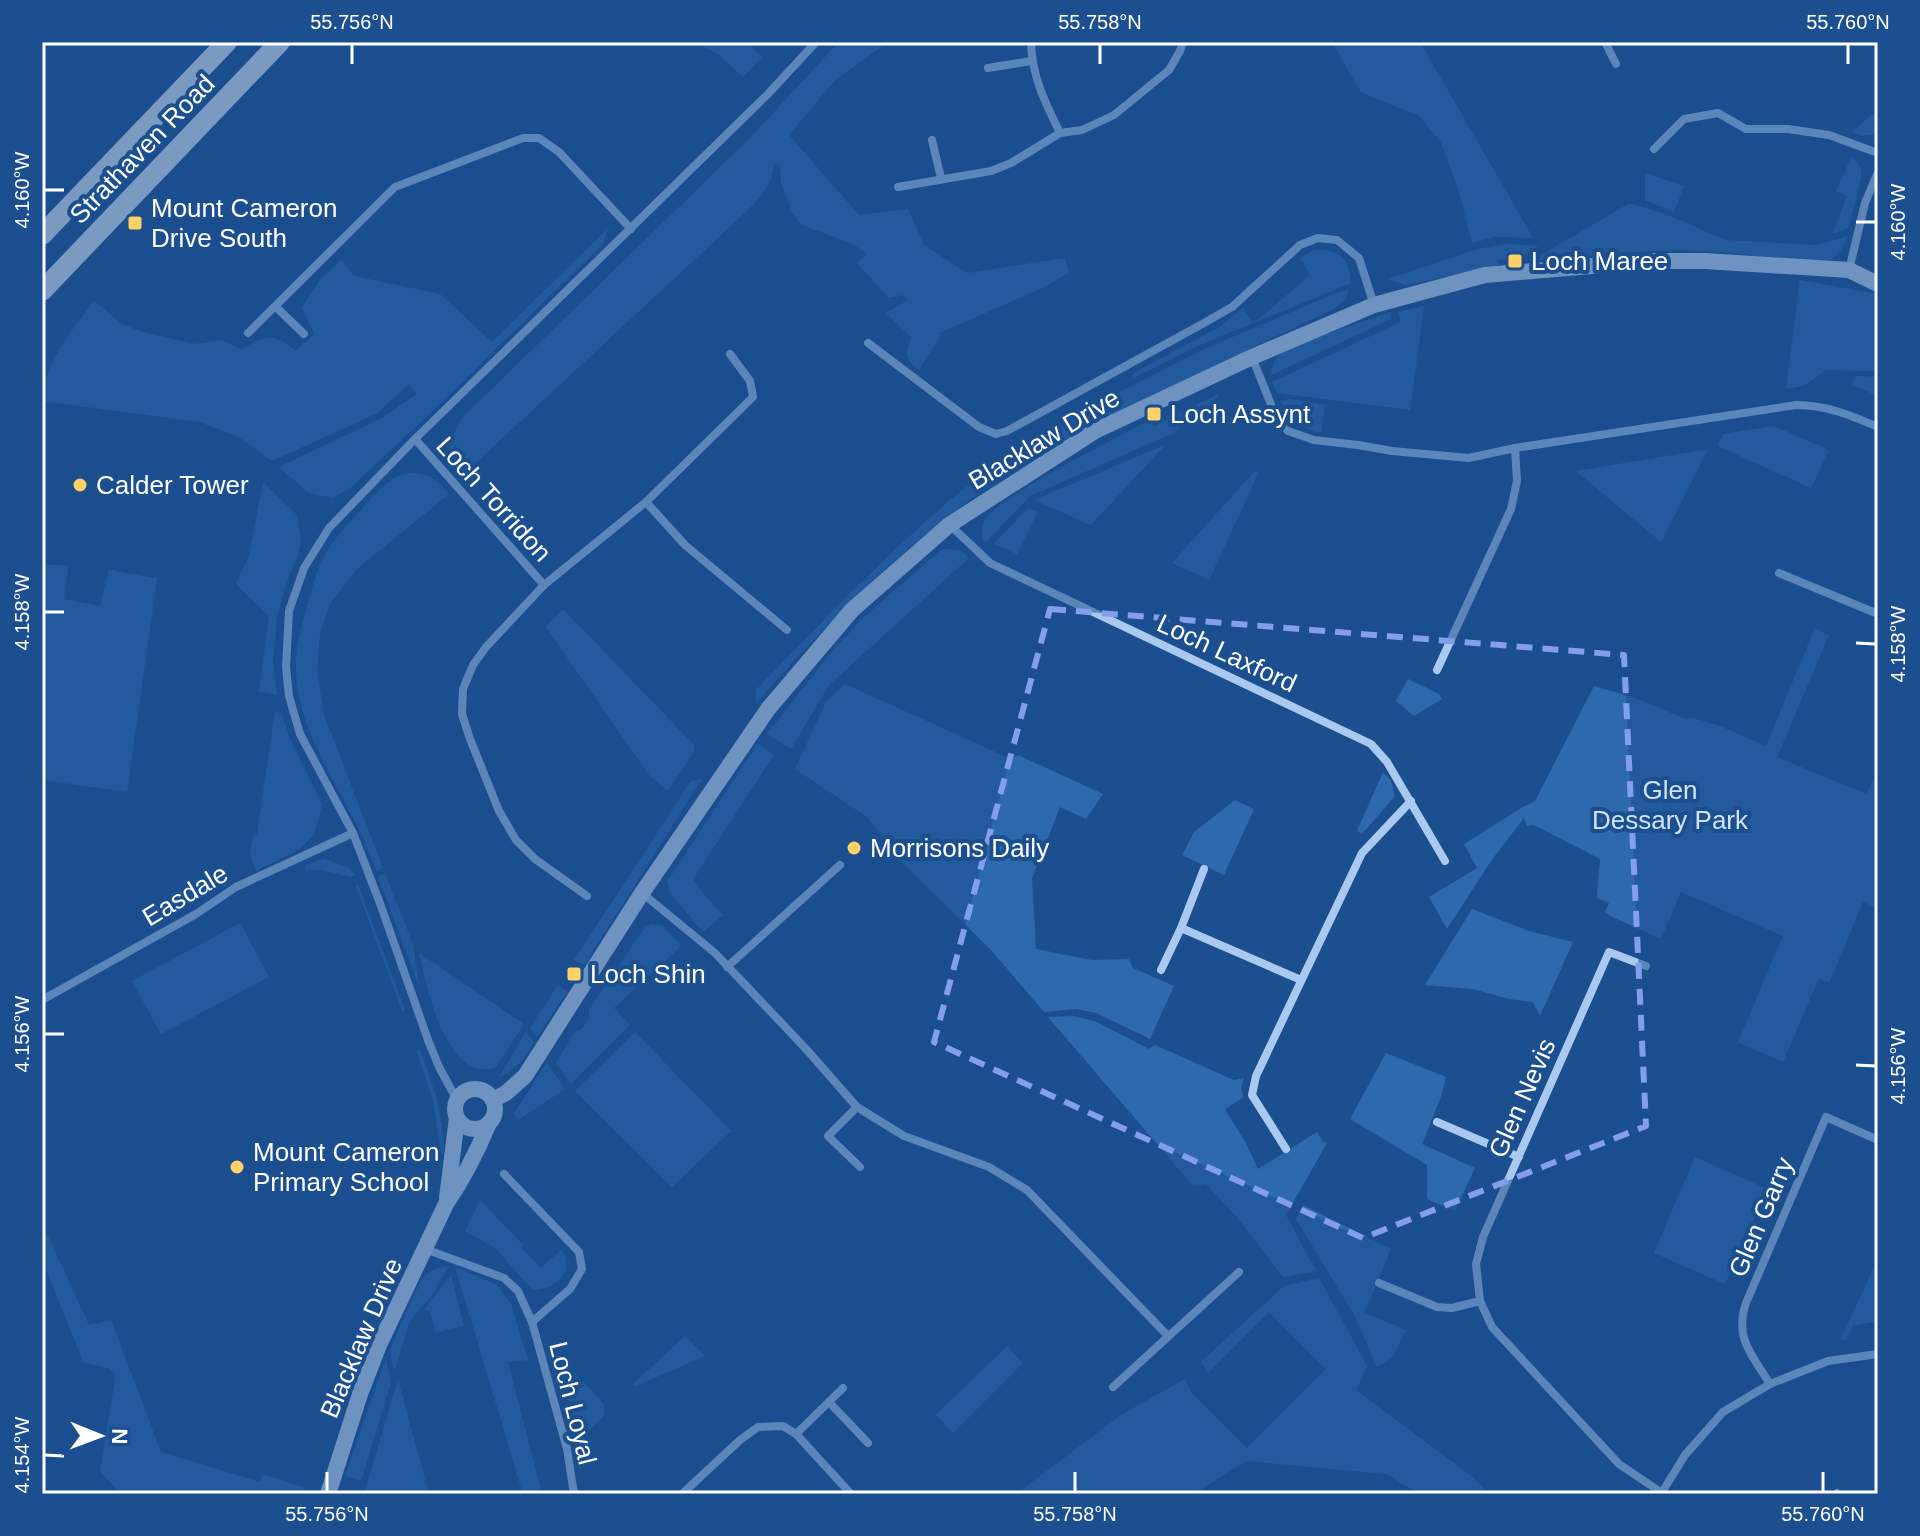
<svg xmlns="http://www.w3.org/2000/svg" width="1920" height="1536" viewBox="0 0 1920 1536" font-family="Helvetica,sans-serif">
<style>
.green{fill:#2e69ad}
.lines{fill:none;stroke-linecap:round;stroke-linejoin:round}
.street{stroke:#a9c9ee;stroke-width:8}
.secondary{stroke:#d6e6fa;stroke-width:16}
.primary{stroke:#f0f6ff;stroke-width:20}
.marked{fill:none;stroke:#839eea;stroke-width:6;stroke-dasharray:16 10;stroke-linejoin:round}
.ticks{fill:none;stroke:#fff;stroke-width:3}
.poi-dot{fill:#ffd166;stroke:#1b4f8f;stroke-width:3}
.labels{text-anchor:middle;dominant-baseline:central;stroke-width:8;stroke-linejoin:round;paint-order:stroke}
.street-label{font-size:26px;fill:#fff;stroke:#1b4f8f}
.poi-label{font-size:26px;fill:#fff;stroke:#1b4f8f;text-anchor:start}
.park-label{font-size:26px;fill:#cfe3fa;stroke:#1b4f8f}
.neatline{fill:none;stroke:#fff;stroke-width:3}
.ticks-label{font-size:20px;text-anchor:middle;fill:#fff}
</style>
<rect width="100%" height="100%" fill="#1b4f8f"/>
<g class="green">
<path d="M694,42H746L762,57L743,77L718,54Z"/>
<path d="M839,42H888L835,80L789,135L859,215L908,209L924,245L967,273L1065,258L1069,273L1042,288L940,333V336L919,370C903,358 906,354 911,337L886,313L908,300L903,295L889,298L857,263L867,254L853,244L802,225L792,213L781,183L780,165L774,163C772,185 764,192 749,209L466,472C440,451 449,446 461,419L748,140Z"/>
<path d="M1332,42H1420L1533,238L1494,237L1472,243L1459,192L1441,142L1419,116L1361,92Z"/>
<path d="M1878,109V134L1862,136L1852,132Z"/>
<path d="M1852,156L1861,168V177L1849,228L1833,234L1847,196L1836,191Z"/>
<path d="M1645,173L1684,186L1674,212L1645,200Z"/>
<path d="M1628,204L1636,205L1668,215L1725,240L1817,245L1848,236C1844,245 1839,255 1830,260C1816,266 1751,255 1733,253C1666,246 1598,255 1531,261Z"/>
<path d="M608,228L603,244L424,419L349,489L333,498L309,493L279,467L382,418L417,394L409,384L376,414L272,461L237,436L199,422L42,401C42,367 74,327 94,301L122,324L142,332L195,344L222,340L241,349C268,336 271,331 296,351L314,334L302,307L320,280L341,260L354,276L440,294L492,342Z"/>
<path d="M1508,244L1538,246C1526,258 1514,258 1498,260L1499,266L1406,285L1388,279L1478,249Z"/>
<path d="M1314,250C1338,249 1350,258 1351,283L1195,347L1134,378L1133,373L1220,327L1243,308L1252,322L1259,319L1310,275L1300,258Z"/>
<path d="M1800,280L1878,294V371L1826,370L1803,386L1786,389Z"/>
<path d="M1349,289L1345,299L1334,309C1266,341 1198,373 1131,407C1069,438 1008,470 953,512C880,568 817,635 756,703V690L845,598L900,545L951,499L997,464L1108,398L1207,348L1334,294Z"/>
<path d="M1424,306L1410,410L1278,393L1272,382L1401,322L1398,312Z"/>
<path d="M1389,313L1391,319L1271,375C1272,369 1273,362 1277,357C1288,345 1369,320 1389,313Z"/>
<path d="M1856,376L1878,377V396L1852,385Z"/>
<path d="M1220,393L1204,413L1190,417L1174,433L1030,496L986,542L983,541C982,535 981,528 984,522C993,499 1122,435 1150,420L1154,426Z"/>
<path d="M1291,399L1325,405L1321,433C1301,428 1291,419 1280,401Z"/>
<path d="M1774,426L1829,450L1811,488L1718,446L1723,434Z"/>
<path d="M1165,445L1091,525L1034,500Z"/>
<path d="M1708,449L1661,542L1576,471L1709,449Z"/>
<path d="M1255,471L1259,472L1209,580L1172,563Z"/>
<path d="M412,473C432,474 436,480 449,494L358,568L330,603L320,633L317,672L324,715L383,868L376,871C354,800 294,739 296,661C296,643 302,624 307,607C317,569 323,550 351,521C363,508 384,481 400,475C404,474 408,474 412,473Z"/>
<path d="M263,482L297,515L301,541L297,558L286,584L277,617L273,661L277,695L259,692L269,616L236,584L249,555Z"/>
<path d="M1029,509L1038,511L1017,554L994,544L1025,511Z"/>
<path d="M942,549L960,550L969,558L829,685L791,749L767,734L833,650L864,617Z"/>
<path d="M42,564L68,566L64,599L100,606L109,569L124,573L157,578L127,792L42,780Z"/>
<path d="M563,609L694,745L695,750L668,791L649,775L546,627Z"/>
<path d="M1815,628L1829,635L1777,757L1866,794L1878,769V908L1863,902L1829,983L1819,978L1783,1062L1738,1042L1783,936L1681,892L1661,939L1610,916L1605,912L1609,903L1597,898L1600,859L1534,825L1527,826L1524,818L1491,861L1447,929L1429,897L1477,868L1464,844L1521,808L1535,801L1594,686L1638,699L1685,719L1693,718L1720,726L1766,746Z"/>
<path d="M1408,679L1439,694L1442,699L1414,716L1396,701Z"/>
<path d="M845,684L1011,759L1018,755L1103,794L1086,819L1060,807L1032,879L1036,949L1092,960L1129,959L1133,968L1174,986L1150,1039L1096,1013L1076,1009L1044,1012L991,950L900,860L891,847L867,817L795,769L826,702Z"/>
<path d="M275,712L281,713L290,739L322,804L319,819L313,835L300,849L256,871L250,854L253,836L257,834Z"/>
<path d="M758,743L774,755L693,879L707,898L723,915L703,932L671,894L667,882Z"/>
<path d="M1383,772L1391,781L1395,796L1362,834L1357,831Z"/>
<path d="M702,779L584,965L574,960L691,781Z"/>
<path d="M1235,800L1254,809L1224,875L1182,855L1194,832Z"/>
<path d="M324,859L348,867L355,875L351,877L322,870H306L305,865Z"/>
<path d="M385,874L413,944L419,987L378,876Z"/>
<path d="M358,885L405,1010L402,1011L356,886Z"/>
<path d="M1472,909L1529,931L1573,942L1540,1016L1533,1002L1509,999L1473,989L1425,985Z"/>
<path d="M240,923L269,977L161,1034L132,981Z"/>
<path d="M652,924L663,926L681,946L614,1008L630,1025L570,1084L556,1063L575,1031L582,1029L589,1018V1010L645,927Z"/>
<path d="M419,953L524,1024L495,1068C445,1082 427,986 419,953Z"/>
<path d="M558,985L567,992L537,1037L530,1028Z"/>
<path d="M1073,1016L1095,1021L1149,1049L1155,1045L1234,1080L1244,1078L1241,1089L1244,1097L1225,1109L1247,1145L1258,1169L1317,1132L1323,1142L1327,1143L1286,1215L1310,1260L1318,1271L1283,1277L1236,1216L1206,1184L1193,1186L1048,1017Z"/>
<path d="M526,1032L534,1042C523,1060 518,1068 499,1077Z"/>
<path d="M635,1032L731,1131L672,1187L575,1091Z"/>
<path d="M420,1050C433,1085 444,1116 444,1153L441,1154L433,1100L417,1052Z"/>
<path d="M1386,1053L1446,1077L1442,1094L1422,1144L1475,1168L1455,1211L1427,1199V1165L1350,1119Z"/>
<path d="M547,1063L565,1089L518,1120L514,1113Z"/>
<path d="M1695,1157L1767,1189L1725,1284L1654,1253Z"/>
<path d="M480,1200L523,1245L521,1248L541,1268L561,1250L565,1255L567,1269C557,1284 552,1288 533,1290L495,1248L465,1231Z"/>
<path d="M1303,1205L1391,1249L1364,1313L1406,1330L1392,1357L1377,1367L1355,1316L1296,1219Z"/>
<path d="M42,1223L89,1325L111,1320L161,1452L260,1482L263,1474L305,1488L304,1494H121L100,1471L116,1374L108,1368L84,1363L42,1260Z"/>
<path d="M449,1266L432,1295L417,1312L409,1323L395,1369L393,1367L390,1349L420,1282C429,1271 435,1267 449,1266Z"/>
<path d="M455,1267L497,1285L511,1304L528,1360L508,1362L542,1494H523Z"/>
<path d="M1874,1267L1878,1268V1321L1853,1326L1845,1340L1841,1339Z"/>
<path d="M451,1275L464,1326L436,1332L430,1311L424,1310Z"/>
<path d="M1319,1278L1367,1366L1356,1390L1470,1475L1490,1494H1419L1386,1474L1246,1461L1194,1494H1016L1121,1415L1185,1379L1190,1391L1247,1448L1326,1369L1269,1312L1208,1373L1201,1362L1284,1286Z"/>
<path d="M685,1336L705,1356L634,1387L633,1384Z"/>
<path d="M1007,1346L1023,1363L953,1433L936,1415Z"/>
<path d="M557,1354L604,1404V1415L579,1442Z"/>
<path d="M386,1358L391,1382L361,1481L345,1476Z"/>
<path d="M398,1380L429,1494H364Z"/>
</g>
<g class="lines">
<g class="street">
<path d="M1031,42C1032,77 1045,102 1060,133"/>
<path d="M1605,42L1616,64"/>
<path d="M988,68L1031,61"/>
<path d="M932,140L941,178"/>
<path d="M1654,149L1684,119L1718,113L1746,129H1788L1829,135L1878,153"/>
<path d="M898,187L991,171L1011,163L1060,133L1082,130L1114,115L1169,70L1180,51L1183,42"/>
<path d="M1849,270L1865,203L1878,172"/>
<path d="M276,307L304,334"/>
<path d="M248,333L395,187L523,138H539L559,152L631,229"/>
<path d="M868,343L979,427L996,434L1007,431L1204,323L1232,307L1300,245L1318,238L1337,240L1359,258L1374,305"/>
<path d="M1252,357L1272,407L1288,431L1314,440L1358,445L1392,451L1469,458L1515,448L1796,405C1826,405 1850,415 1878,427"/>
<path d="M415,439L544,585"/>
<path d="M646,502L685,545L787,630"/>
<path d="M950,525L990,563L1371,744L1387,762L1445,861"/>
<path d="M1779,573L1878,614"/>
<path d="M1437,670L1511,509L1517,481L1515,448"/>
<path d="M642,893L715,953L807,1050L857,1107L904,1136L989,1167L1027,1190L1168,1336"/>
<path d="M587,896L535,859L516,840L499,811L470,739L462,714L463,689L473,665L486,647L544,585L646,502L753,397L750,381L730,354"/>
<path d="M1181,928L1301,980"/>
<path d="M1646,966L1609,952L1483,1237L1476,1264L1480,1301L1492,1327L1619,1464L1662,1493"/>
<path d="M727,967L840,865"/>
<path d="M1161,970L1181,928L1204,869"/>
<path d="M42,1000L196,914L236,887L353,833"/>
<path d="M457,1100L439,1067L428,1040L381,906L353,833L300,734L289,696L286,667L289,611L304,568L329,528L415,439L768,94L816,42"/>
<path d="M857,1107L828,1136L860,1167"/>
<path d="M1437,1122L1519,1157"/>
<path d="M1286,1149L1252,1095L1256,1076L1362,853L1411,801"/>
<path d="M504,1174L579,1252L582,1269L570,1289L532,1322"/>
<path d="M425,1249L504,1278L518,1291L532,1322L567,1449L574,1494"/>
<path d="M1379,1283L1437,1307L1452,1308L1480,1301"/>
<path d="M1770,1384C1752,1355 1734,1338 1746,1303L1826,1117L1878,1140"/>
<path d="M1113,1387L1239,1272"/>
<path d="M829,1402L868,1443"/>
<path d="M796,1434L843,1388"/>
<path d="M682,1494L740,1440L758,1427L783,1426L796,1434L851,1494"/>
<path d="M1661,1494L1685,1455L1723,1412L1770,1384L1828,1361L1878,1354"/>
<path d="M1836,1494L1837,1493"/>
</g>
<g class="secondary">
<circle cx="475" cy="1109" r="20"/>
<path d="M493,1100L506,1093L525,1076L642,893L768,709L852,610L949,525L1095,431L1252,357L1374,305L1485,275L1650,261H1705L1849,270L1878,284"/>
<path d="M447,1198L457,1118"/>
<path d="M328,1494L360,1394L379,1345L446,1204C464,1178 477,1152 489,1123"/>
</g>
<g class="primary">
<path d="M42,235L227,42"/>
<path d="M42,291L280,42"/>
</g>
</g>
<path d="M0 0H1920V1536H0ZM1050,609L1624,655L1646,1126L1363,1238L934,1042Z" fill="#1b4f8f" fill-opacity=".55" fill-rule="evenodd"/>
<path class="marked" d="M1050,609L1624,655L1646,1126L1363,1238L934,1042Z"/>
<path class="ticks" d="M352,64V44M1100,64V44M1848,64V44M44,190H64M1856,222H1876M44,612H64M1856,643L1876,644M44,1034H64M1856,1065L1876,1066M44,1455L64,1456M327,1492V1472M1075,1492V1472M1823,1492V1472"/>
<g class="poi-dot">
<rect x="127" y="215" width="16" height="16" rx="4"/>
<rect x="1507" y="253" width="16" height="16" rx="4"/>
<rect x="1146" y="406" width="16" height="16" rx="4"/>
<circle cx="80" cy="485" r="8"/>
<circle cx="854" cy="848" r="8"/>
<rect x="566" y="966" width="16" height="16" rx="4"/>
<circle cx="237" cy="1167" r="8"/>
</g>
<g class="labels">
<g class="street-label">
<text transform="translate(142 149) rotate(-46)">Strathaven Road</text>
<text transform="translate(1044 439) rotate(-31)">Blacklaw Drive</text>
<text transform="translate(494 499) rotate(48)">Loch Torridon</text>
<text transform="translate(1227 653) rotate(25)">Loch Laxford</text>
<text transform="translate(185 895) rotate(-31)">Easdale</text>
<text transform="translate(1522 1098) rotate(-66)">Glen Nevis</text>
<text transform="translate(1761 1217) rotate(-67)">Glen Garry</text>
<text transform="translate(361 1338) rotate(-67)">Blacklaw Drive</text>
<text transform="translate(573 1403) rotate(76)">Loch Loyal</text>
</g>
<g class="poi-label">
<text x="151" y="208">Mount Cameron<tspan x="151" dy="30">Drive South</tspan></text>
<text x="1531" y="261">Loch Maree</text>
<text x="1170" y="414">Loch Assynt</text>
<text x="96" y="485">Calder Tower</text>
<text x="870" y="848">Morrisons Daily</text>
<text x="590" y="974">Loch Shin</text>
<text x="253" y="1152">Mount Cameron<tspan x="253" dy="30">Primary School</tspan></text>
</g>
<g class="park-label">
<text x="1670" y="790">Glen<tspan x="1670" dy="30">Dessary Park</tspan></text>
</g>
</g>
<rect width="1920" height="1536" fill="none" stroke="#1b4f8f" stroke-width="88"/>
<g transform="translate(100 1436) rotate(91)" stroke="#1b4f8f" stroke-width="6" paint-order="stroke">
<path d="M0-6L14 30L0 20L-14 30Z" fill="#ffffff"/>
<text y="-12" font-size="22" font-weight="bold" text-anchor="middle" fill="#ffffff">N</text>
</g>
<rect x="44" y="44" width="1832" height="1448" class="neatline"/>
<g class="ticks-label">
<text x="352" y="29">55.756°N</text>
<text x="1100" y="29">55.758°N</text>
<text x="1848" y="29">55.760°N</text>
<text transform="translate(22 190) rotate(-90)" y="7">4.160°W</text>
<text transform="translate(1898 222) rotate(-90)" y="7">4.160°W</text>
<text transform="translate(22 612) rotate(-90)" y="7">4.158°W</text>
<text transform="translate(1898 644) rotate(-90)" y="7">4.158°W</text>
<text transform="translate(22 1034) rotate(-90)" y="7">4.156°W</text>
<text transform="translate(1898 1066) rotate(-90)" y="7">4.156°W</text>
<text transform="translate(22 1455) rotate(-90)" y="7">4.154°W</text>
<text x="327" y="1521">55.756°N</text>
<text x="1075" y="1521">55.758°N</text>
<text x="1823" y="1521">55.760°N</text>
</g>
</svg>
